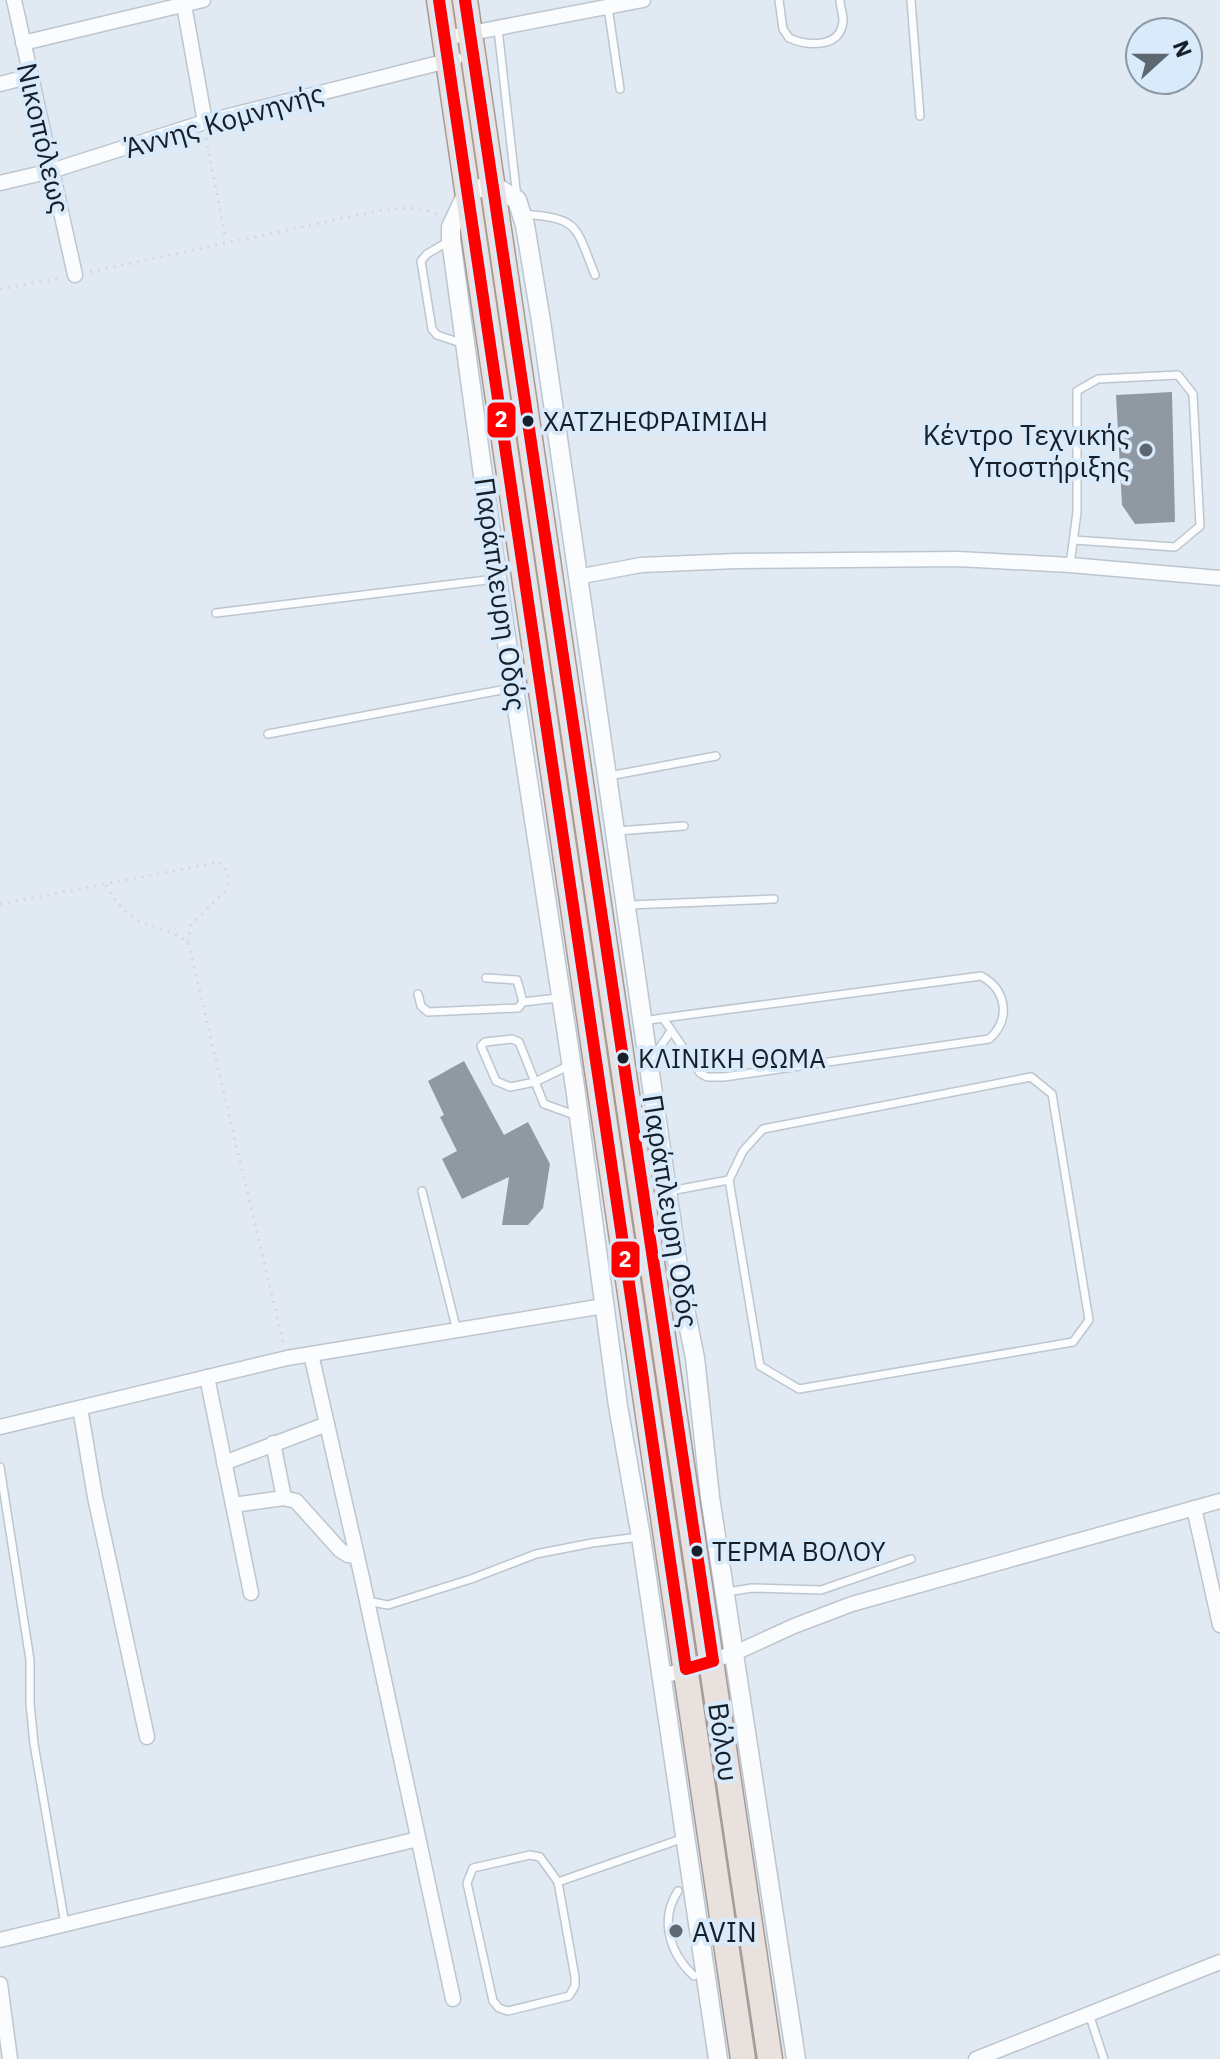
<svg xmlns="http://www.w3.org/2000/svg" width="1220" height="2059" viewBox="0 0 1220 2059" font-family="'IBM Plex Sans',sans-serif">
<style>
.building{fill:#9099a1}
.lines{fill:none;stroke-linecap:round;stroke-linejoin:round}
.service-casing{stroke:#bdc6cf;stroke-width:10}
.minor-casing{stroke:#bdc6cf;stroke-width:17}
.tertiary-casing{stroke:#bdc6cf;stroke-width:21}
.primary-casing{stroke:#a59a97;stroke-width:27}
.path{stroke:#d5d8da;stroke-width:3;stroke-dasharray:2 6;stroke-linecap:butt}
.service{stroke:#fafcfd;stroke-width:7}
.minor{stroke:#fafcfd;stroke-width:14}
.tertiary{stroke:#fafcfd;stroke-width:18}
.primary{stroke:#e8e1dd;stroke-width:24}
.bus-1-casing{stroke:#d9eafa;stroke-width:18}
.bus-1{stroke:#f00;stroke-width:12}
.bus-dot{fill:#16202a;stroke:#d9eafa;stroke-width:3}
.poi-dot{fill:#5d6770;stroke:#d9eafa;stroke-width:3}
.labels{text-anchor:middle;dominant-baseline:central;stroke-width:8;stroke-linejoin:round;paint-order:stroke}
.bus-label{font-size:26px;fill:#16202a;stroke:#d9eafa;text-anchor:start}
.street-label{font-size:28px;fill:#16202a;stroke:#d9eafa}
.poi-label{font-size:28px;fill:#16202a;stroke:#d9eafa;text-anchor:end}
.line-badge{stroke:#d9eafa;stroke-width:3}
.badge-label{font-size:22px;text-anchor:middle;font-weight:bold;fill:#fff}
</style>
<rect width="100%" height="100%" fill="#e1eaf2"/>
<g class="building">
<path d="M1172,392L1175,522L1135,524L1122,505L1116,395Z"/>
<path d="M464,1061L504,1135L528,1122L550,1164L543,1208L528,1225H502L509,1177L462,1199L442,1159L457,1151L440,1117L444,1115L428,1081Z"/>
</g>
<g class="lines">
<defs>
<g id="service">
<path d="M779,0L783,29L789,38C807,46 842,49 843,20C843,14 840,6 840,0"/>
<path d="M911,0L920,116"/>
<path d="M608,7L620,89"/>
<path d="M498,29L517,198"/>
<path d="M524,214C580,219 575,225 595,275"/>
<path d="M449,241L427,254L421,261L432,329L437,335L464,344"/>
<path d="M1070,565L1077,512V391L1098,379L1178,375L1193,394L1200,526L1175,547L1074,540"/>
<path d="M216,613L495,579"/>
<path d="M268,734L512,688"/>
<path d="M609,776L716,756"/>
<path d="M617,831L684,826"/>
<path d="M629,905L774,899"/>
<path d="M486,978L517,980L523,1002"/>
<path d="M418,994L421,1006L428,1012L518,1008L523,1002L558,998"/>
<path d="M643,1021L663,1018L981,976C1007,990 1011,1020 989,1039L724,1077H707L700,1073L663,1018"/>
<path d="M512,1039L519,1042L535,1082L510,1087L496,1081L481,1046L485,1042Z"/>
<path d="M652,1059L671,1031"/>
<path d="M570,1065L535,1082L544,1104L575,1115"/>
<path d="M1031,1077L1052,1094L1089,1320L1073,1342L799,1389L760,1366L729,1180L743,1151L763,1129Z"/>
<path d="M422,1191L457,1331"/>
<path d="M670,1191L729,1180"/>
<path d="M0,1467L30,1660V1703L34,1744L65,1924"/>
<path d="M727,1592L752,1588L821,1590L911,1559"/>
<path d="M367,1601L388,1605L471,1579L536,1554L592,1543L639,1537"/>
<path d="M530,1855L540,1857L558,1882L575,1977V1986L569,1996L508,2011L499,2008L493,2001L467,1883L473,1868Z"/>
<path d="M558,1882L684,1838"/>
<path d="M678,1891C659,1920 670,1954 694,1976"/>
<path d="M1089,2014L1104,2059"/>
</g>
<g id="minor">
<path d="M14,0L75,275"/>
<path d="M184,5L205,122"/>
<path d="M445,38L643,0"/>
<path d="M23,43L203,0"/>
<path d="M0,84L31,76"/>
<path d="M0,183L51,171L205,122L455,59"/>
<path d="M577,577L641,565L736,561L958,559L1070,565L1220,578"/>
<path d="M311,1354L362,1578L453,1999"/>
<path d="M207,1377L251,1593"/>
<path d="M80,1408L95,1497L147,1737"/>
<path d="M0,1427L287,1358L604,1306"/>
<path d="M273,1443L284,1498"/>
<path d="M224,1463L327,1424"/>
<path d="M233,1505L284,1498L296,1501L340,1550L348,1555L357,1556"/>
<path d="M1194,1508L1220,1625"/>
<path d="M661,1677L735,1653L794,1626L852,1604L1220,1501"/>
<path d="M0,1940L418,1839"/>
<path d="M0,1984L10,2059"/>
<path d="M976,2059L1220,1962"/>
</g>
<path id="tertiary" d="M718,2059L641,1537L618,1406L575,1087L497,578L451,240V227L468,191L493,185L517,200L525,225L541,321L682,1294L695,1358L710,1497L796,2059"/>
<g id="primary">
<path d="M439,0L743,2059"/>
<path d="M465,0L770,2059"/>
</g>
</defs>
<use href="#service" class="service-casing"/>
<use href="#minor" class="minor-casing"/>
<use href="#tertiary" class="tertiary-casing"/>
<use href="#primary" class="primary-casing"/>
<g class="path">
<path d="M206,138L226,240"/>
<path d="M90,272L377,211C399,208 418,205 438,215"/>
<path d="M0,289L59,278"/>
<path d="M106,885C133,933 149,917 188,942L283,1342"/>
<path d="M0,904L220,862L228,873L227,889L191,925L188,942"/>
</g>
<use href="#service" class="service"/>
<use href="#minor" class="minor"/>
<use href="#tertiary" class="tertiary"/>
<use href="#primary" class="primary"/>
<defs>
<path id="bus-1" d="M439,0L686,1669L713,1661L465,0"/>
</defs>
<use href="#bus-1" class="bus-1-casing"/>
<use href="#bus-1" class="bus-1"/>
</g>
<g class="bus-dot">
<circle cx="528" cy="421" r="7"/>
<circle cx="623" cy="1058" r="7"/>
<circle cx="697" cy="1551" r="7"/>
</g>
<g class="poi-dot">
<circle cx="1146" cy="450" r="8"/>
<circle cx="676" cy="1931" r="8"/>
</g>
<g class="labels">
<g class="bus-label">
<text x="543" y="421">ΧΑΤΖΗΕΦΡΑΙΜΙΔΗ</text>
<text x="638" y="1058">ΚΛΙΝΙΚΗ ΘΩΜΑ</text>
<text x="712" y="1551">ΤΕΡΜΑ ΒΟΛΟΥ</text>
</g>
<g class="street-label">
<text transform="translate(224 120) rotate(-16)">Άννης Κομνηνής</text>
<text transform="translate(44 138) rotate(77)">Νικοπόλεως</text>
<text transform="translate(501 594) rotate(82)">Παράπλευρη Οδός</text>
<text transform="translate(671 1211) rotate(81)">Παράπλευρη Οδός</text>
<text transform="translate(724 1742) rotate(82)">Βόλου</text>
</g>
<g class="poi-label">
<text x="1130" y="434">Κέντρο Τεχνικής<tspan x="1130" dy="32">Υποστήριξης</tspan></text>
<text x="692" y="1931" text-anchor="start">AVIN</text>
</g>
</g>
<g class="line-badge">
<rect x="486" y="401" width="31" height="38" rx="8" fill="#f00"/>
<rect x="610" y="1240" width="31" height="39" rx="8" fill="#f00"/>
</g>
<g class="badge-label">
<text x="501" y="427">2</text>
<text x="625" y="1267">2</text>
</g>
<g transform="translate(1164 56) rotate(69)"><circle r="38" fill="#d9eafa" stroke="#8b99a7" stroke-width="2"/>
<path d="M0-6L14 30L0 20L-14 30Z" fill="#5d6770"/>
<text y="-12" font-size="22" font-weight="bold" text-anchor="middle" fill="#16202a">N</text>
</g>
</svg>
